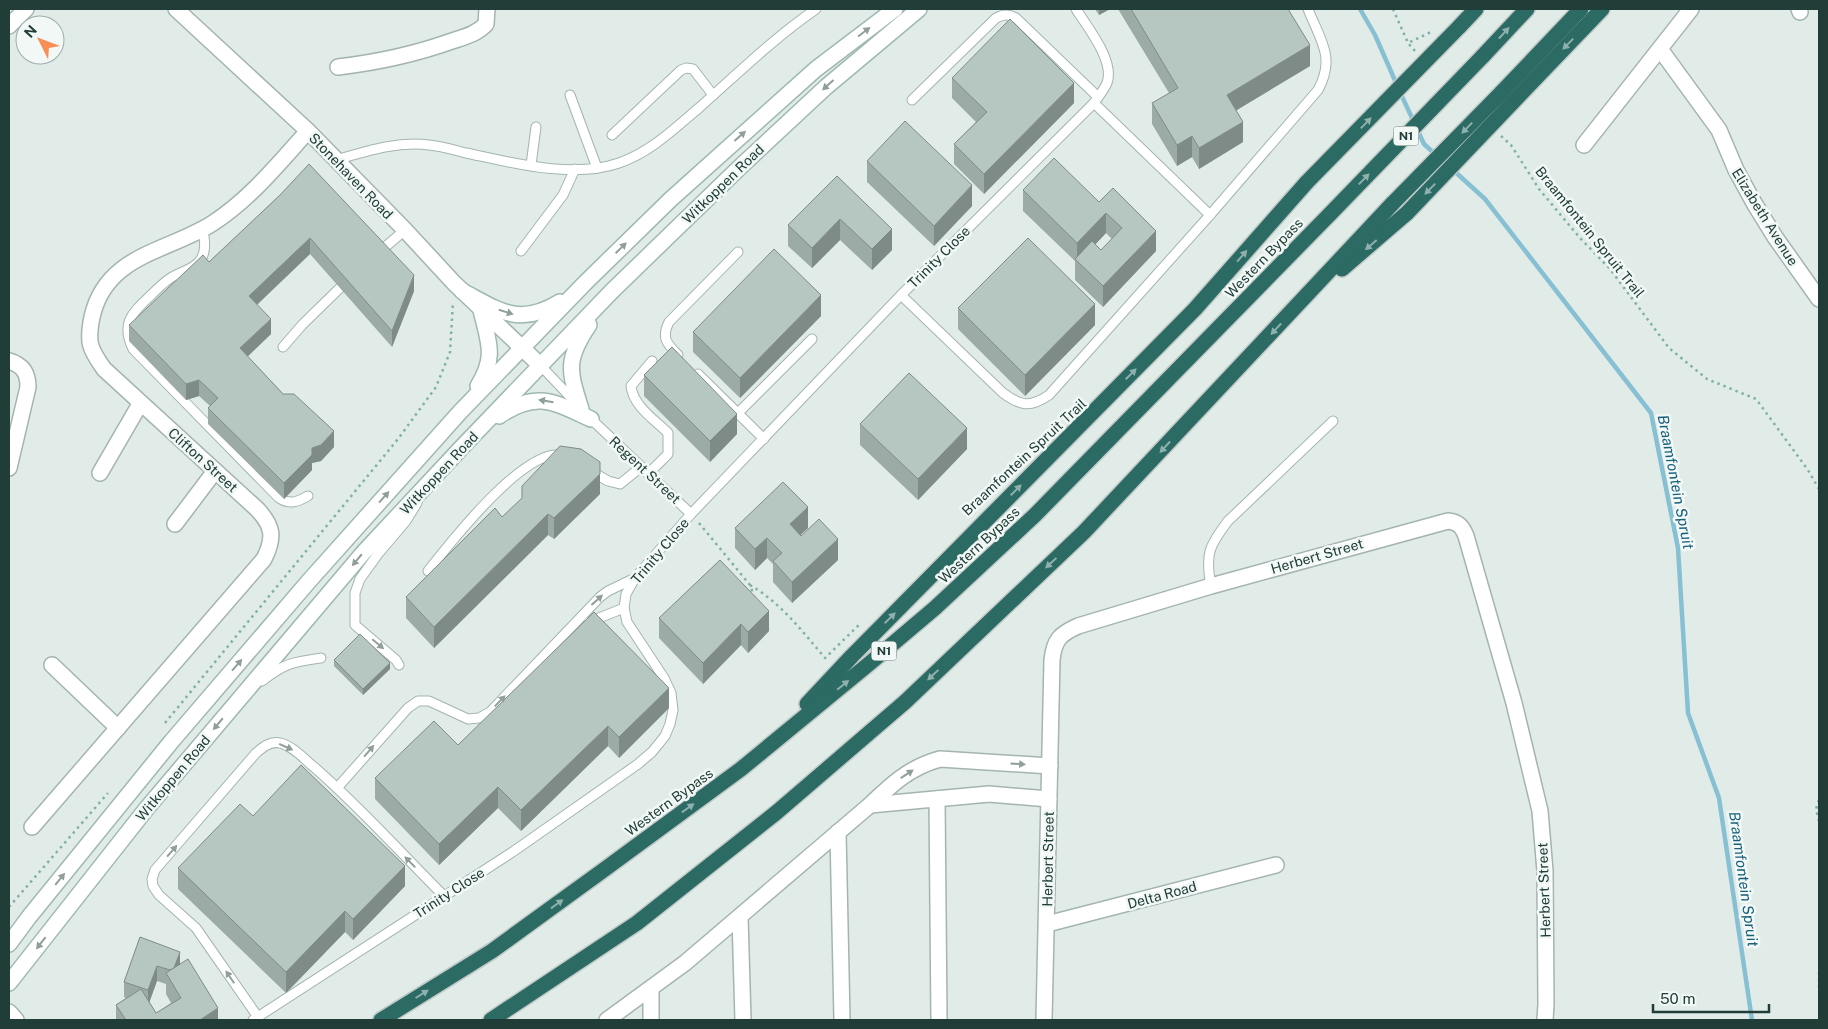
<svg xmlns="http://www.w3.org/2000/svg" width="1828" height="1029" viewBox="0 0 1828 1029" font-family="'Public Sans',sans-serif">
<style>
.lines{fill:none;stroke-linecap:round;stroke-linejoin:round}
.stream{stroke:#87bfd3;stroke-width:4.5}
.lane-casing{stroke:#a4b4b0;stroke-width:11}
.street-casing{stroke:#a4b4b0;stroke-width:18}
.secondary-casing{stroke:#9fb8b2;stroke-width:18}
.highway-casing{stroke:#c1c9c7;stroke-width:18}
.path{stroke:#80b1a6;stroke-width:2.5;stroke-dasharray:2.5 4;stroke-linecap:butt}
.lane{stroke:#fff;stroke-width:9}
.street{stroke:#fff;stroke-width:15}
.secondary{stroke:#fff;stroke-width:15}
.highway{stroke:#2c6a64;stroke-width:15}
.highway-bridge-casing{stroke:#c1c9c7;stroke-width:18;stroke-linecap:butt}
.highway-bridge{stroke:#2c6a64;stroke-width:15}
.wall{fill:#9daba6;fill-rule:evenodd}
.shaded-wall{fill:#7f8b87}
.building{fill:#b6c7c1;stroke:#7f8b87}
.oneway{fill:#909e9c}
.oneway2{fill:#8eb1ad}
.labels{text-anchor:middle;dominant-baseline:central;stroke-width:5;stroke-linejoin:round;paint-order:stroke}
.shield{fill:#f1f8f6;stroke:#5f7571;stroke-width:1}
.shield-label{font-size:12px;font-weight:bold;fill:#213d38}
.street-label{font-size:14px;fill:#213d38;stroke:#f1f8f6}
.water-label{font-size:15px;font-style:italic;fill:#19607b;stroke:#f1f8f6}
</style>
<rect width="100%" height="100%" fill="#e1ece8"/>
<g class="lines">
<g class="stream">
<path d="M1360,9L1375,35L1397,85"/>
<path d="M1400,92L1424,144L1437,156"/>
<path d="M1452,169L1485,199L1651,413L1678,548L1688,713L1719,798L1752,1020"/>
</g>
<defs>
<g id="lane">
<path d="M570,95L597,168"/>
<path d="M912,100L996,18C1004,14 1008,14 1016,18L1098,97"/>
<path d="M1094,103L1210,215"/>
<path d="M612,135L681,70L686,68L693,69L713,95"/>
<path d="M336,160C367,151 397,141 429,145C441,146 454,150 466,153C513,163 572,179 619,163C651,152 675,128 700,107C737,74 774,38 816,9"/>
<path d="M531,165L536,127"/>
<path d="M203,229C204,238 207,250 201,259C195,269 182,271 172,277C164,282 156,290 149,297C131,314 121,324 133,349L279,498C290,505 297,502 308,496"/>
<path d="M521,251L563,195L575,169"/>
<path d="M377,254L405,230"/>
<path d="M901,295L1003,393C1021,406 1030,408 1049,395L1210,215L1318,90C1336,57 1320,40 1308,9"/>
<path d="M283,347L302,325L347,281"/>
<path d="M678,355C667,344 661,338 669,322L738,252"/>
<path d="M541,366L577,404"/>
<path d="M698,374L764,439"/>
<path d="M738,413L812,339"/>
<path d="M589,417L691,514"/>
<path d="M591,471L608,481L620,484L641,467"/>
<path d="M648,474L668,454V433C655,420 633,406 631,386L652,361"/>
<path d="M428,571C450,543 524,448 562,455"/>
<path d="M1211,586C1205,554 1209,546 1228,521L1333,421"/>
<path d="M589,622L624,608"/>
<path d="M399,665L396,660L355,625V593L360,579L378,554L406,521L417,503"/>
<path d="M262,681C285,663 293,662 321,658"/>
<path d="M337,788L408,708L418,701H429L468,719L479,718L490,712L600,597L608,591L635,578"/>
<path d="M258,1017L196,928L159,895L153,886L152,879L155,870L256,753C263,747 270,741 280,743C293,746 304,759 314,767C360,807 401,853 444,896"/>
<path d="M253,1020L514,851L638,764L652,752L665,736L670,724L673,710L671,693L664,678L627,622L624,608L626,594L635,578L691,514L901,295L1094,103C1098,97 1104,90 1107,83C1115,61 1088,28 1076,9"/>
</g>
<g id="street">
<path d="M176,9L308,131L405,230L454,283L541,366"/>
<path d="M1799,9L1800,12"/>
<path d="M9,26L26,9"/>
<path d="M1660,49L1719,130L1736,170L1754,203L1775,237L1819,299"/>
<path d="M338,67C380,62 413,55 452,41C464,37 477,34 486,24L487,9"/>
<path d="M1584,145L1691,9"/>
<path d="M9,361C23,365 28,373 28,387L9,468"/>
<path d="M100,473L140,404"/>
<path d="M175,524L215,471"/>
<path d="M52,665L118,728"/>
<path d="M937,799L939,1020"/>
<path d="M870,805L989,794L1049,799"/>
<path d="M32,827L264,559C275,537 273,526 257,509L104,369C89,348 87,342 92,317C106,254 168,252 213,223C250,199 278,164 308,131"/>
<path d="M838,832L842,1020"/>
<path d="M740,917L743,1020"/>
<path d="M1047,924L1276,865"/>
<path d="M607,1020L685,963L870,805C892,784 910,767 940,759L1050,766"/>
<path d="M651,1020V990"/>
<path d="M1044,1020L1052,660C1054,640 1060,634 1078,626L1211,586L1448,521C1458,522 1462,526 1466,536L1514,703L1540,811L1545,871L1546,1004L1545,1020"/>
</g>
<g id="secondary">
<path d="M462,291C500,311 519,327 560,302"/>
<path d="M478,386C497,356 488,341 481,310"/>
<path d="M581,409C569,371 565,360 589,325"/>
<path d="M499,416C537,390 554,402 591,419"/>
<path d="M9,944L29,917L171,742L309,581L460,412L586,282L671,199L816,69L895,9"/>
<path d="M9,983L147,808L236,703L363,553L462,447L612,291L740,167L826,87L919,9"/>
<path d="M9,1012L16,1020"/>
</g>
<g id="highway">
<path d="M1459,27L1476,9"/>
<path d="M1482,57L1527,9"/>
<path d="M1501,93L1581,9"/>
<path d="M1512,103L1602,9"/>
<path d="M1342,269L1407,213"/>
<path d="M807,704L852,656L1195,309L1307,182"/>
<path d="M381,1020L492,951L605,869L741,769L870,663L935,608L1035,515L1330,214"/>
<path d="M491,1020L637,923L777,812L905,702L1084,532L1393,203"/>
</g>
</defs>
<use href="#lane" class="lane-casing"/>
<use href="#street" class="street-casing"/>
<use href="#secondary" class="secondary-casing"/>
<use href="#highway" class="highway-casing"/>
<g class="path">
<path d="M1393,9L1408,43"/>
<path d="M1415,51L1408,43L1431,32"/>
<path d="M1501,136L1511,145L1539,189L1580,238L1610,269L1669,348L1707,379L1756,399L1808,470L1819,489"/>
<path d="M699,523L750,585L754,596"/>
<path d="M750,585C781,603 802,631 825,658L861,623"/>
<path d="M165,723L398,439L436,387L450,352L453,302"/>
<path d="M1819,800L1816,809L1819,821"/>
<path d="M9,907L108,793"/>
<path d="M1819,972V989"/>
</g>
<use href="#lane" class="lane"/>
<use href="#street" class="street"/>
<use href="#secondary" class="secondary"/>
<use href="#highway" class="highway"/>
<defs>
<g id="highway-bridge">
<path d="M1307,182L1459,27"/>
<path d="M1393,203L1501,93"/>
<path d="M1407,213L1512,103"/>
<path d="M1330,214L1482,57"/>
</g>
</defs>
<use href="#highway-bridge" class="highway-bridge-casing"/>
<use href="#highway-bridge" class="highway-bridge"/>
</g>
<g class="wall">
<path d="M1095,9H1110L1099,15Z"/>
<path d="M1118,9H1288L1310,66L1236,110L1243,142L1199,169L1192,157L1177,166L1152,124V103L1169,93Z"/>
<path d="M952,78L1074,103L984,194L954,164V144L976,122L952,98Z"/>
<path d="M867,161L972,206L934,246L867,182Z"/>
<path d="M837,176L892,250L872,270L840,240L812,268L788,246V225Z"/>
<path d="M1023,190L1099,202L1156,251L1103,307L1075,280V261L1023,211ZM1106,233L1112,239L1101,250L1095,245Z"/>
<path d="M280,195L414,291L392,347L310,254L257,305L271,334L247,356L334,447L321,461L312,463V470L284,499L208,424V408L210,406L199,396L186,400L129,341V325L209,262Z"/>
<path d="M958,308L1095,325L1025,396L958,329Z"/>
<path d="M821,316L740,398L693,352V332Z"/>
<path d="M644,375L737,434L710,462L644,396Z"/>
<path d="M860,424L967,449L918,500L860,445Z"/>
<path d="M600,494L554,539L548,535L434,648L406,618V597L502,517Z"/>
<path d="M735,528H808L800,535L838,560L792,603L773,582V564L767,558L755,570L735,548Z"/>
<path d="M720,560L769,631L748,653L741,645L703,684L659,638V618Z"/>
<path d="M334,660L390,669L363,695L334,666Z"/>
<path d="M669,708L619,758L608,746L521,831L498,808L439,865L375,799V778L458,745Z"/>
<path d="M178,868L405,886L353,940L345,932L286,993L178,889Z"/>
<path d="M140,937L180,964L218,1020H116V1005L126,998L124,997V982ZM157,981L166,984V994L171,1003L156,1013L149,1002Z"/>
</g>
<g class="shaded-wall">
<path d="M1099,9H1110L1099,15Z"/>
<path d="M1310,45V66L1227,116V95Z"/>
<path d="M1074,83V103L984,194V174Z"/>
<path d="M1243,122V142L1199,169V148Z"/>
<path d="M1192,136V157L1177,166V145Z"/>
<path d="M972,185V206L934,246V226Z"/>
<path d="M1106,213V233L1078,262L1077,261V243Z"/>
<path d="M840,219V240L812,268V248Z"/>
<path d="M892,229V250L872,270V249Z"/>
<path d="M1156,231V251L1103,307V286Z"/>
<path d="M310,238V254L249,312V296Z"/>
<path d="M414,275V291L392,347V331Z"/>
<path d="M821,295V316L740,398V378Z"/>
<path d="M1095,304V325L1025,396V375Z"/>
<path d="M271,319V334L240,364V348Z"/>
<path d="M199,380V396L186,400V384Z"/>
<path d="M737,414V434L710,462V441Z"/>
<path d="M967,428V449L918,500V479Z"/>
<path d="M334,431V447L321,461L312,463V470L284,499V483L312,448Z"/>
<path d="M600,474V494L554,539V518Z"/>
<path d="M808,507V528L790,545V524Z"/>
<path d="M548,514V535L434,648V627Z"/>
<path d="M767,538V558L755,570V549Z"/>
<path d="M838,539V560L792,603V582Z"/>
<path d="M769,611V631L748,653V632Z"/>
<path d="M741,624V645L703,684V663Z"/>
<path d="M390,663V669L363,695V689Z"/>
<path d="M669,688V708L619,758V737Z"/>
<path d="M608,726V746L521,831V810Z"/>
<path d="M498,787V808L439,865V844Z"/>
<path d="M405,866V886L353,940V919Z"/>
<path d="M345,911V932L286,993V972Z"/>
<path d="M180,952V968L173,971Z"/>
<path d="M157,966V981L148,1006V990Z"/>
<path d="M218,1008V1020H200Z"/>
</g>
<g class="building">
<path d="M1131,9H1288L1310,45L1227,95L1243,122L1199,148L1192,136L1177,145L1152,103L1178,88Z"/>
<path d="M1010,19L1074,83L984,174L954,144L987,112L952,78Z"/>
<path d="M905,121L972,185L934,226L867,161Z"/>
<path d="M1054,158L1099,202L1113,188L1156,231L1103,286L1075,259L1092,241L1101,250L1122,228L1106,213L1077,243L1023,190Z"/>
<path d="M309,164L414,275L392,331L310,238L249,296L271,319L240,348L283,394H294L334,431L321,445L312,448V455L284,483L208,408L218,398L199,380L186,384L129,325L203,255L209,262L280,195Z"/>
<path d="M837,176L892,229L872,249L840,219L812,248L788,225Z"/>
<path d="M1028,238L1095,304L1025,375L958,308Z"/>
<path d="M774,249L821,295L740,378L693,332Z"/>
<path d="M672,347L737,414L710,441L644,375Z"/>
<path d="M909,373L967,428L918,479L860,424Z"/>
<path d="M560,446L581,449L600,462V474L554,518L548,514L434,627L406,597L495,508L502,517L522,498V486Z"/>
<path d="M783,482L808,507L790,524L801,536L819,519L838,539L792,582L773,561L782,553L767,538L755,549L735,528Z"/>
<path d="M720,560L769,611L748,632L741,624L703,663L659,618Z"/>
<path d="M594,612L669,688L619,737L608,726L521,810L498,787L439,844L375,778L434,721L458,745Z"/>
<path d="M360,634L390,663L363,689L334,660Z"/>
<path d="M301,765L405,866L353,919L345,911L286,972L178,868L240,804L253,816Z"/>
<path d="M140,937L180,952L174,968L170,970L157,966L148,990L124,982Z"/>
<path d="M188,959L218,1008L200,1020H126L116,1005L141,989L156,1013L181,998L166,973Z"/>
</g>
<defs><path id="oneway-solid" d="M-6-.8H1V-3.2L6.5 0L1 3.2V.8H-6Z" transform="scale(1.25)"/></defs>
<g class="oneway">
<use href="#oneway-solid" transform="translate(864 32) rotate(-37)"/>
<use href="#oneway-solid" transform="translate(828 85) rotate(138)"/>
<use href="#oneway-solid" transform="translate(740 136) rotate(-41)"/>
<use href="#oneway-solid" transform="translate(621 248) rotate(-44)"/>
<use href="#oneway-solid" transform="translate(506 312) rotate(17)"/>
<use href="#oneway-solid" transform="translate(546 401) rotate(-171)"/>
<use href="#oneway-solid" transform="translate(384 497) rotate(-48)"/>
<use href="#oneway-solid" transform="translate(357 560) rotate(130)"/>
<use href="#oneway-solid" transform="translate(597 600) rotate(-42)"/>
<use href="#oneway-solid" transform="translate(378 644) rotate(40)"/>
<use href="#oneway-solid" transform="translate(237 665) rotate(-49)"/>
<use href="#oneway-solid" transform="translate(500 701) rotate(-46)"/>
<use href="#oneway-solid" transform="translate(218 724) rotate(130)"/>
<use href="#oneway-solid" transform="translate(286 747) rotate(24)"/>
<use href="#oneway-solid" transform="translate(369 751) rotate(-49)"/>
<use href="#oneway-solid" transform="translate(1018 764) rotate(4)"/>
<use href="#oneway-solid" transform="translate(907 774) rotate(-33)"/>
<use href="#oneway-solid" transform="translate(172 851) rotate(-49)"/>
<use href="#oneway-solid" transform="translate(410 862) rotate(-134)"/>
<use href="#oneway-solid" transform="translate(60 879) rotate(-51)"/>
<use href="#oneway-solid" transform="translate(41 943) rotate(128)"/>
<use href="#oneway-solid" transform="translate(230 977) rotate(-124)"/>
</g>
<g class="oneway2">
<use href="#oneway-solid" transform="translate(1504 33) rotate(-47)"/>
<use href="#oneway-solid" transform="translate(1568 44) rotate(134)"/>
<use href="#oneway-solid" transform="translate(1366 123) rotate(-46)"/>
<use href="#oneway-solid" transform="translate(1467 128) rotate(134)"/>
<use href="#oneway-solid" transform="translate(1364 179) rotate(-46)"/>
<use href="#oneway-solid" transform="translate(1430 189) rotate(134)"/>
<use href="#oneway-solid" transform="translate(1371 245) rotate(139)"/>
<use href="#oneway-solid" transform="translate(1242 256) rotate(-49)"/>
<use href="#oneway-solid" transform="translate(1276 329) rotate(133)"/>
<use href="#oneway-solid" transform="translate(1131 374) rotate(-45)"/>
<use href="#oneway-solid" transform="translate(1165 447) rotate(133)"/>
<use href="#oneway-solid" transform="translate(1016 490) rotate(-45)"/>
<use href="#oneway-solid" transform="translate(1051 563) rotate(137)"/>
<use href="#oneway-solid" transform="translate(890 618) rotate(-45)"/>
<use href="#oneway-solid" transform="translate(933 675) rotate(137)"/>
<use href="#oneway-solid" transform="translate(843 685) rotate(-39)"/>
<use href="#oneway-solid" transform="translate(688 808) rotate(-36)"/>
<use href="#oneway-solid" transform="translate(557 904) rotate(-36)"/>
<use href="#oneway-solid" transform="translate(422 994) rotate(-32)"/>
</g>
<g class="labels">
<g class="shield">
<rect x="1393.5" y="126.5" width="25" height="19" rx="4"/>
<rect x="871.5" y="641.5" width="25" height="19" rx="4"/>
</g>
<g class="shield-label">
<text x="1406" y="136">N1</text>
<text x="884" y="651">N1</text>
</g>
<g class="street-label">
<text transform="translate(351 176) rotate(46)">Stonehaven Road</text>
<text transform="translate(723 184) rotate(-44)">Witkoppen Road</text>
<text transform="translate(1765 217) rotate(58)">Elizabeth Avenue</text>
<text transform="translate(1590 232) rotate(51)">Braamfontein Spruit Trail</text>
<text transform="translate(939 257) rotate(-45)">Trinity Close</text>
<text transform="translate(1264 258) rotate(-46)">Western Bypass</text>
<text transform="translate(1024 457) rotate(-43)">Braamfontein Spruit Trail</text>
<text transform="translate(203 460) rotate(42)">Clifton Street</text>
<text transform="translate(645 470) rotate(43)">Regent Street</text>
<text transform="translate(439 473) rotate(-47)">Witkoppen Road</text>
<text transform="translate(979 545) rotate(-43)">Western Bypass</text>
<text transform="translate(660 551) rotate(-50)">Trinity Close</text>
<text transform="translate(1317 556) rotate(-16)">Herbert Street</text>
<text transform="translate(173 778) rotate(-50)">Witkoppen Road</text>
<text transform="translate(669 802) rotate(-36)">Western Bypass</text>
<text transform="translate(1048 859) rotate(-89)">Herbert Street</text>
<text transform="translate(1544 890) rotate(-92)">Herbert Street</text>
<text transform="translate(449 893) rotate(-33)">Trinity Close</text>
<text transform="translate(1162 895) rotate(-15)">Delta Road</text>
</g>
<g class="water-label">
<text transform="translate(1676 482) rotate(79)">Braamfontein Spruit</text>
<text transform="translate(1744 879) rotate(82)">Braamfontein Spruit</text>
</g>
</g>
<rect width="1828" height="1029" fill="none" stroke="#213d38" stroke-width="20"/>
<g transform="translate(40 40) rotate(312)"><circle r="24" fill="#f1f8f6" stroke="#9eadaa"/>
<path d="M0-4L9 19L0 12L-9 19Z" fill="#f68e55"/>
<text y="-8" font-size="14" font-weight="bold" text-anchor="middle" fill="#213d38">N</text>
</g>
<path d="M1653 1004v8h116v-8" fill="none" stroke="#213d38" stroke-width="2.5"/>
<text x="1660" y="1004" font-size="15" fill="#213d38" stroke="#f1f8f6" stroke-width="4" paint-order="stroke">50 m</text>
</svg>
